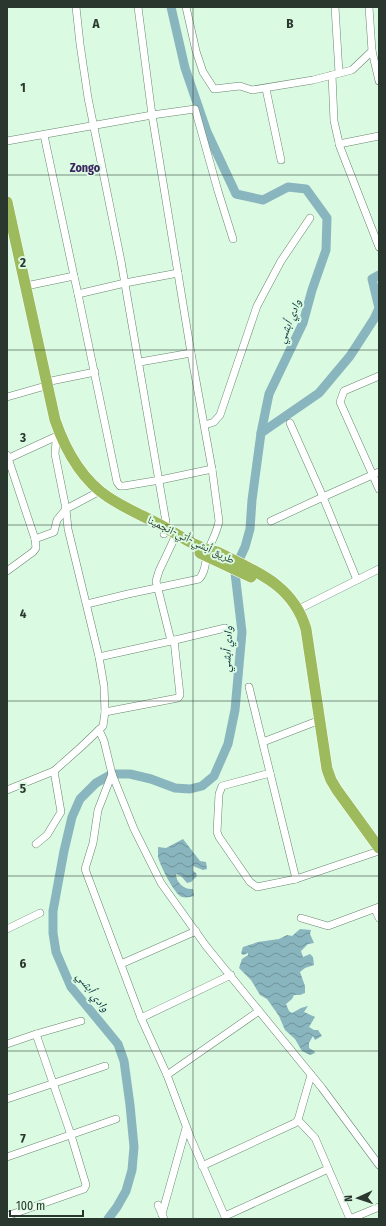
<svg xmlns="http://www.w3.org/2000/svg" width="386" height="1226" viewBox="0 0 386 1226" font-family="'Fira Sans Condensed','Noto Naskh Arabic',sans-serif">
<style>
.water{fill:url(#water-waves)}
.lines{fill:none;stroke-linecap:round;stroke-linejoin:round}
.river{stroke:#89b5be;stroke-width:9}
.minor-casing{stroke:#698670;stroke-width:8}
.highway-casing{stroke:#fff;stroke-width:12}
.minor{stroke:#fff;stroke-width:7}
.highway{stroke:#9dba5c;stroke-width:11}
.grid{fill:none;stroke:#2a372e;stroke-width:1;stroke-opacity:0.55}
.labels{text-anchor:middle;dominant-baseline:central;stroke-width:4;stroke-linejoin:round;paint-order:stroke}
.street-label{font-size:11px;fill:#2a372e;stroke:#dafae2}
.neighbourhood-label{font-size:12px;font-weight:bold;fill:#3e2660;stroke:#dafae2}
.water-label{font-size:12px;font-style:italic;fill:#08343c;stroke:#dafae2}
.grid-label{font-size:13px;text-anchor:middle;font-weight:bold;fill:#2a372e;stroke:#dafae2;stroke-width:4;stroke-linejoin:round;paint-order:stroke}
</style>
<defs>
<pattern id="water-waves" width="16" height="10" patternUnits="userSpaceOnUse"><rect width="16" height="10" fill="#89b5be"/><path d="M0 5q4-4 8 0t8 0" fill="none" stroke="#70949b"/></pattern>
</defs>
<rect width="100%" height="100%" fill="#dafae2"/>
<g class="water">
<path d="M183,839L200,861L206,862L207,869L203,870L193,866V871L196,873L197,876L191,882L187,883L181,876L176,874C176,883 185,890 193,889L194,896C190,897 187,898 182,897C174,894 160,865 158,857C158,854 158,850 158,847L166,848Z"/>
<path d="M300,929L311,930L310,934L314,943L308,944L301,951L303,957L310,954L313,957L314,965L305,968L300,972L305,986V993L300,995H294L292,999L286,1004L289,1011L292,1013L301,1008L308,1006L304,1012L315,1017L309,1027L314,1030H318L322,1036L315,1040L313,1036L309,1043V1048L314,1051L315,1053L310,1055L302,1051L295,1039L285,1030L279,1016L267,999L260,995L251,980L239,968L242,959L248,955V953L243,955L241,953L243,947L258,942L279,939L287,935L292,936Z"/>
</g>
<g class="lines">
<g class="river">
<path d="M261,433L319,393L350,356L374,319L379,308L372,279L379,275"/>
<path d="M108,1219L117,1207L126,1191L132,1170L134,1147L130,1105L124,1061L118,1044L71,987L56,952L53,933V911L64,851L72,817L80,799L96,783L112,774H130L151,779L175,788L190,789L202,786L214,776L228,744L235,710L242,632L235,573L236,566L245,547L250,529L252,500L261,433L269,394L303,323L312,290L326,250L327,218L306,189L288,187L263,200L236,194L207,132L185,68L171,7"/>
</g>
<defs>
<g id="minor">
<path d="M76,7L80,44L88,98L121,261L166,522V528L164,534"/>
<path d="M138,7L152,115L195,109L218,191L233,239"/>
<path d="M186,7L196,51L203,72L214,89L240,86L252,90L313,80L352,70L372,51"/>
<path d="M335,7L339,73"/>
<path d="M369,7L372,51L379,81"/>
<path d="M332,75L334,121L340,147L379,247"/>
<path d="M266,89L281,160"/>
<path d="M44,135L74,276"/>
<path d="M7,141L152,115L191,353L212,469L160,480L124,486H120L117,482L78,294"/>
<path d="M339,144L379,136"/>
<path d="M26,286L74,276L78,294L125,283L178,273"/>
<path d="M140,362L191,353"/>
<path d="M379,376L344,391L340,402L379,489"/>
<path d="M46,382L95,372"/>
<path d="M7,397L42,387"/>
<path d="M205,425L214,422L220,415L257,306L281,261L310,218"/>
<path d="M7,455L35,539L36,548L33,552L7,571"/>
<path d="M7,459L55,437"/>
<path d="M271,521L323,497L290,423"/>
<path d="M35,539L54,532L57,520L66,509L55,454L56,441"/>
<path d="M357,580L323,497L379,472"/>
<path d="M87,604L128,594L199,579C206,572 205,561 208,552C211,541 217,533 219,521L212,469"/>
<path d="M299,609L379,569"/>
<path d="M171,641L225,628"/>
<path d="M99,657L171,641L156,581L159,571L176,535"/>
<path d="M249,687L296,879L379,851"/>
<path d="M105,712L178,698L180,695L174,640"/>
<path d="M99,730L104,741L112,774L134,829L161,883L206,946L322,1088L379,1165"/>
<path d="M263,742L320,720"/>
<path d="M270,773L222,786L219,794L217,832L219,837L250,882L257,887L296,879"/>
<path d="M112,774L98,810L93,843L85,869L141,1018L167,1075L191,1139L226,1219"/>
<path d="M7,790L54,771L81,747L103,726L105,712L104,686L99,657L68,529L66,509L100,491"/>
<path d="M36,844L47,835L61,812L54,771"/>
<path d="M375,909L379,918"/>
<path d="M301,918L328,926L379,907"/>
<path d="M7,929L40,913"/>
<path d="M121,964L196,931"/>
<path d="M141,1018L231,975"/>
<path d="M36,1034L81,1021"/>
<path d="M7,1044L36,1034L71,1135L86,1185L84,1189L7,1216"/>
<path d="M167,1075L259,1011"/>
<path d="M7,1099L105,1066"/>
<path d="M298,1120L315,1138L350,1219"/>
<path d="M7,1157L116,1119"/>
<path d="M202,1166L295,1123L298,1120L311,1075"/>
<path d="M328,1169L232,1213L225,1216Z"/>
<path d="M158,1205L164,1219"/>
<path d="M162,1214L186,1128"/>
<path d="M350,1219L379,1207"/>
</g>
<g id="highway">
<path d="M7,202L55,420C65,449 81,479 108,497C126,509 146,517 164,527C181,536 198,549 217,552C255,571 293,584 306,629L327,769L331,780L337,790L379,848"/>
<path d="M200,553L251,577"/>
</g>
</defs>
<use href="#minor" class="minor-casing"/>
<use href="#highway" class="highway-casing"/>
<use href="#minor" class="minor"/>
<use href="#highway" class="highway"/>
</g>
<path class="grid" d="M193,7V1219M7,175H379M7,350H379M7,525H379M7,701H379M7,876H379M7,1051H379"/>
<g class="labels">
<g class="street-label">
<text transform="translate(191 540) rotate(26)">طريق أبشي-أتي-انجمينا</text>
</g>
<g class="neighbourhood-label">
<text x="85" y="168">Zongo</text>
</g>
<g class="water-label">
<text transform="translate(289 321) rotate(-68)">وادي أبشي</text>
<text transform="translate(227 649) rotate(-87)">وادي أبشي</text>
<text transform="translate(93 992) rotate(53)">وادي أبشي</text>
</g>
</g>
<g class="grid-label">
<text x="96" y="28">A</text>
<text x="290" y="28">B</text>
<text x="23" y="92">1</text>
<text x="23" y="267">2</text>
<text x="23" y="442">3</text>
<text x="23" y="618">4</text>
<text x="23" y="793">5</text>
<text x="23" y="968">6</text>
<text x="23" y="1143">7</text>
</g>
<rect width="386" height="1226" fill="none" stroke="#2a372e" stroke-width="16"/>
<g transform="translate(358 1198) rotate(267)" stroke="#dafae2" stroke-width="3" paint-order="stroke">
<path d="M0-3L7 15L0 10L-7 15Z" fill="#2a372e"/>
<text y="-6" font-size="11" font-weight="bold" text-anchor="middle" fill="#2a372e">N</text>
</g>
<path d="M10 1210v6h73v-6" fill="none" stroke="#2a372e" stroke-width="2"/>
<text x="16" y="1210" font-size="12" fill="#2a372e" stroke="#dafae2" stroke-width="3" paint-order="stroke">100 m</text>
</svg>
